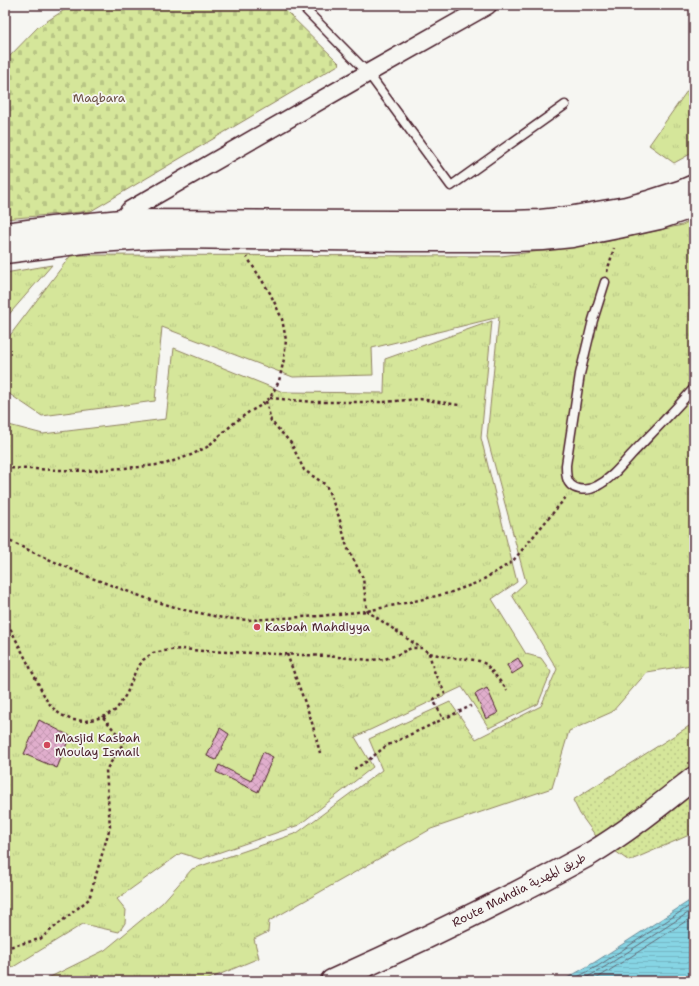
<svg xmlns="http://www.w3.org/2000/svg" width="699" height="986" viewBox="0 0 699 986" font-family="'Shantell Sans','Playpen Sans Arabic',sans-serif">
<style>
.grass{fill:url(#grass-tufts);stroke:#908262}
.cemetery{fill:url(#cemetery-stones);stroke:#908262}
.park{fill:url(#park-dots);stroke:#908262}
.water{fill:url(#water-rules);stroke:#6e8c9a}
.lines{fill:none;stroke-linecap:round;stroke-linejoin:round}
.shore{stroke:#626875;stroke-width:1}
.building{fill:url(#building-cross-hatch);stroke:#4a1f2b}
.lane-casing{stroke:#4a1f2b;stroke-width:11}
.street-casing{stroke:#4a1f2b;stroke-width:20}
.secondary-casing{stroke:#4a1f2b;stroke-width:25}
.path{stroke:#4a1f2b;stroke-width:2.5;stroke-dasharray:3 3;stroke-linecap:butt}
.lane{stroke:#f6f6f2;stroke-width:8}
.street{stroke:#f6f6f2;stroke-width:17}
.secondary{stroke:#f6f6f2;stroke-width:22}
.poi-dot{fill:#d1495b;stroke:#f6f6f2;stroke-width:1.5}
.labels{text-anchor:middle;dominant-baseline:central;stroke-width:3.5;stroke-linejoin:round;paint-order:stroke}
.park-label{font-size:12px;fill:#6d5147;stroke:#f6f6f2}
.poi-label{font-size:12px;fill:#4a1f2b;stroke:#f6f6f2;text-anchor:start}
.street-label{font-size:12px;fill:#4a1f2b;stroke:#f6f6f2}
</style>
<defs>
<pattern id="grass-tufts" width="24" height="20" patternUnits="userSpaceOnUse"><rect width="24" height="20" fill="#d5e69a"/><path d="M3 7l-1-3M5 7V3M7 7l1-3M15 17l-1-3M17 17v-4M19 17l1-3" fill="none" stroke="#b8c585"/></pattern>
<pattern id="cemetery-stones" width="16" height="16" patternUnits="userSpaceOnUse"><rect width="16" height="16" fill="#d5e69a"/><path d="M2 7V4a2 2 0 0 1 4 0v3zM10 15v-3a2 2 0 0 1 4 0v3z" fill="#b8c585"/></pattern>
<pattern id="park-dots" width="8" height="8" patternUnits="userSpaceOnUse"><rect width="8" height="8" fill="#d5e69a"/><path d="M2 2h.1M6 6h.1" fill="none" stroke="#b8c585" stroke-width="1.8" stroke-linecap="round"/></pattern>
<pattern id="water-rules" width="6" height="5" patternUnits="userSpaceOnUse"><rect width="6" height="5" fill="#86d5e4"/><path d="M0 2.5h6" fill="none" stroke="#75b6c4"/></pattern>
<pattern id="building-cross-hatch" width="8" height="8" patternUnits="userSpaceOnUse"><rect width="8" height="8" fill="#e0aecc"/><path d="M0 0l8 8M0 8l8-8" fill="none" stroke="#c295af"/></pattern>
</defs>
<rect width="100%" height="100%" fill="#f6f6f2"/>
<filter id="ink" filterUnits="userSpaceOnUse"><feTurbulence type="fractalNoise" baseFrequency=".025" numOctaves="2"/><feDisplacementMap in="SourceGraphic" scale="8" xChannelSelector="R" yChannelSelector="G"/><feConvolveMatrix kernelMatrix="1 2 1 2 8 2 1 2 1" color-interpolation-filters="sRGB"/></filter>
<g filter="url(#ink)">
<g class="grass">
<path d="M694,81V152L674,163L649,145Z"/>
<path d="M694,219V670L691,665L647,672L612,712L569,731L552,788L431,829L269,921L268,932L254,939L259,958L204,981H42L105,950L162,903L192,869L297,833L382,770L369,739L450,702L476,739L541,706L557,669L512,595L526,582L487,437L499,317L372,348L373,375L293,377L162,327L155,401L42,416L5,391V342L71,255L501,256L596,244L682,225Z"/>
<path d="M52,265L5,319V273Z"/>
<path d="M492,321L481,438L517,582L492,599L526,654L541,658L551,672L538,704L489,728L462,687L355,737L373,767L299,825L200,859L181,853L117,899L126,910L125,923L119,932L83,924L5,972V424L43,434L166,419L174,348L283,392L384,393L385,359Z"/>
</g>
<path class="cemetery" d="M72,5H280L340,64L91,211L5,219V61L38,27Z"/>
<path class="park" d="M694,723V833L629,861L598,839L580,814L573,800Z"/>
<path class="water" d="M694,898V981H562L595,962Z"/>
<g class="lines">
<g class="shore">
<path d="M570,981L598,966L694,903"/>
<path d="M580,981L600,970L694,909"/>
<path d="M593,981L694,916"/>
</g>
</g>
<g class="building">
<path d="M518,658L523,667L512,674L507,665Z"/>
<path d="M487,688L498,713L486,719L475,694Z"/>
<path d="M39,720L70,736L57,768L24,754Z"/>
<path d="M220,728L229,734L216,760L207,756Z"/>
<path d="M263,752L273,757L258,792L216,772L219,765L251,781Z"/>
</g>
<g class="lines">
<defs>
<g id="lane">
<path d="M301,5L368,73L451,186L565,105"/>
<path d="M605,282L593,320L580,374L566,465C566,469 566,474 567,478C570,491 587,492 597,486C611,479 621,466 631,455C652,433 674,411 694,388"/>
</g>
<path id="street" d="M122,230L121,221L130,210L368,73L488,5"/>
<g id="secondary">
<path d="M5,234L52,228L121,221L395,222H511L540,221L568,218L626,208L652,201L680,192L694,186"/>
<path d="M5,252L84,242L144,238L177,237L397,240H514L543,239L572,236L618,227L659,218L694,206"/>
<path d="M332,981C419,942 506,900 590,854C627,832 660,805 694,778"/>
</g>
</defs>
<use href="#lane" class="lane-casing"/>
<use href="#street" class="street-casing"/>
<use href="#secondary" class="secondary-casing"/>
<g class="path">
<path d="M607,272L614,248"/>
<path d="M270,398L313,402H384L420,399L459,405"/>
<path d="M266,401L271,421L291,443L304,470L326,485L339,517L347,547L363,578L367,611L421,648"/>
<path d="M5,468L87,471L109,469L139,467L165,464L191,455L207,447L234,423L249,412L260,406L266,401L270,398L279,381L284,359L286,340L282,319L277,308L270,293L247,257"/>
<path d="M5,539L39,555L89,577L151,600L185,610L223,618L248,620L320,616L367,611L419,600L449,593L479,582L512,562L567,496"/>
<path d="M5,618L47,701L54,709L61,715L72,720L86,721L103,717L116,710L127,693L135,672L143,660L153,653L170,650L182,649L203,651L328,656L369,660L385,659L399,654L411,648H422L429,653L443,656L453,658L469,659L479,661L486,664L491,670L507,690"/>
<path d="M429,653L435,674L445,693C440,695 434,696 434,701L443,719"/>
<path d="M287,654L311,719L320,753"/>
<path d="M354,769L366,762L386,746L471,706"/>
<path d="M5,948L40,939L89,899L110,827L106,770L124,742L103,717"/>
</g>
<use href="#lane" class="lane"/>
<use href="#street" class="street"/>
<use href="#secondary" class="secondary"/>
</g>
</g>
<g class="poi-dot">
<circle cx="257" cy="627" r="4"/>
<circle cx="47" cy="745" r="4"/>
</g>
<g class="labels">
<g class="park-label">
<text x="99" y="98">Maqbara</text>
</g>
<g class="poi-label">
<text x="265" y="627">Kasbah Mahdiyya</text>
<text x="55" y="738">Masjid Kasbah<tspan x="55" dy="14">Moulay Ismail</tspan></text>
</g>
<g class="street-label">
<text transform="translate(519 890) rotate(-27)">Route Mahdia طريق المهدية</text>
</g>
</g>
<rect width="699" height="986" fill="none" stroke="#f6f6f2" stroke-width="20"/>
<rect x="10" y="10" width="679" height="966" fill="none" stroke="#4a1f2b" stroke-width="1.5" filter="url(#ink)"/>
</svg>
